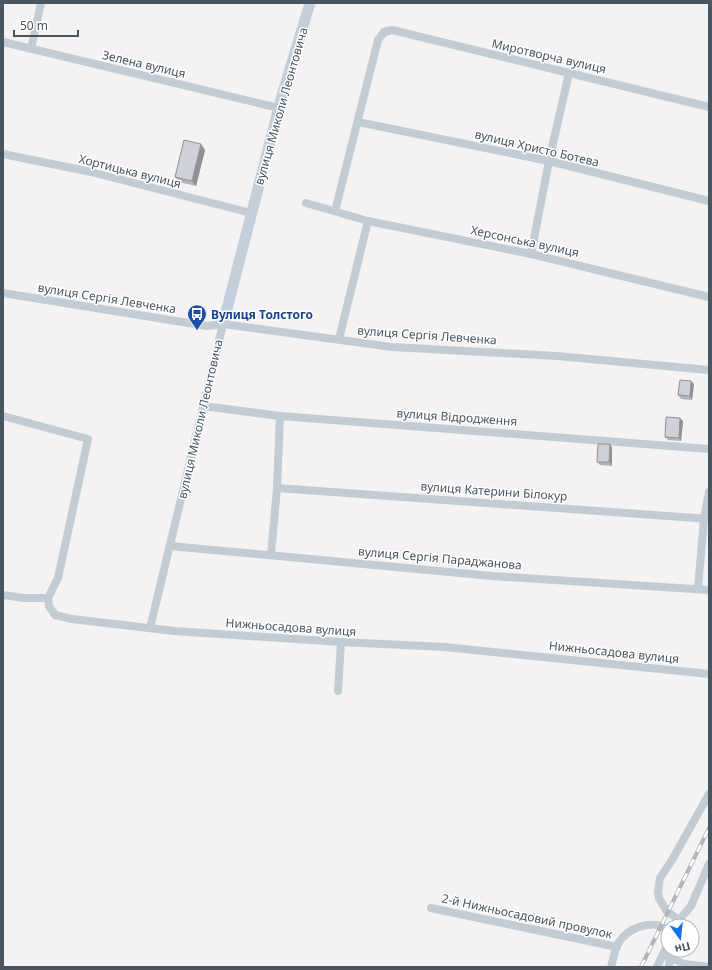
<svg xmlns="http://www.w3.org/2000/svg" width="712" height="970" viewBox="0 0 712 970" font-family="'Noto Sans',sans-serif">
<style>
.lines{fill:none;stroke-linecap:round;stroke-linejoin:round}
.street{stroke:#c2ccd4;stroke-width:8}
.secondary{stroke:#c4cfdc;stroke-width:11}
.rail-casing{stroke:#b3b7bd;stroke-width:4}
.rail{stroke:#fff;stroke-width:2.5;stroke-dasharray:8;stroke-linecap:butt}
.wall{fill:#b1b4b9}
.shaded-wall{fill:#909296}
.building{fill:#ced1d7;stroke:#909296}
.labels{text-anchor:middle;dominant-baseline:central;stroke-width:3;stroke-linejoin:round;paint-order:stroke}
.street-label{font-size:12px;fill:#485661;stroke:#fff}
.transit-label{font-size:12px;font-weight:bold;fill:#164399;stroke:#fff;text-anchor:start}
</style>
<rect width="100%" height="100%" fill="#f4f2f2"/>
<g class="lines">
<g class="street">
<path d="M3,42L279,108"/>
<path d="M31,49L41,3"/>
<path d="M358,122L549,161L709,201"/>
<path d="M3,154L91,172L251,213"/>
<path d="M306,203L368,221L531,254L709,297"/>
<path d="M335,211L378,40L384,32L392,30L709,107"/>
<path d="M531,254L549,161L569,73"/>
<path d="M3,293L207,326L223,324L392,347L557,356L709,370"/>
<path d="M339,339L368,221"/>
<path d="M203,406L280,416L709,449"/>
<path d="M3,416L88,439L58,578L48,598L49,606L55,615L72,619L174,631L341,642L445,647L709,674"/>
<path d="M277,488L709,519"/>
<path d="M170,546L492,576L709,590"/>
<path d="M271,555L277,488L280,416"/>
<path d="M698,589L704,519L709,492"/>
<path d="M3,595L24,598H48"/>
<path d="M150,628L223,324"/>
<path d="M338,691L341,642"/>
<path d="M431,908L617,947"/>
<path d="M666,910L659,898L658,892L660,878L672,860L709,794"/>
<path d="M671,914L679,920"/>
<path d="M676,926L679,920L691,906L709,864"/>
<path d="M664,928L668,929"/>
<path d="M669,957L684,964L709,967"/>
<path d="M611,967C613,961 614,954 616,948C623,931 641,923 658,925"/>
<path d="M657,967L668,944"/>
<path d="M669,967L670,952"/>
</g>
<path class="secondary" d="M223,324L283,92L310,3"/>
<defs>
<path id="rail" d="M641,967L709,828"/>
</defs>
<use href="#rail" class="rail-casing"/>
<use href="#rail" class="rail"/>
</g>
<g class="wall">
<path d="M205,150L196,186L179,182L175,177Z"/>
<path d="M694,384L692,400L681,399L678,395Z"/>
<path d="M683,421L681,441L668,440L665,437Z"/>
<path d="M610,444L612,448V466L600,465L597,462Z"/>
</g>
<g class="shaded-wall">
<path d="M201,144L205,150L196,186L192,181Z"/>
<path d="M691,381L694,384L692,400L690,396Z"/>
<path d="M680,418L683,421L681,441L679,438Z"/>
<path d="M610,444L612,448V466L609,462Z"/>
</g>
<g class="building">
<path d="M184,140L201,144L192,181L175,177Z"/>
<path d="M680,380L691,381L690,396L678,395Z"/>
<path d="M666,417L680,418L679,438L665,437Z"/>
<path d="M598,444H610L609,462H597Z"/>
</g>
<defs>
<symbol id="bus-pin" viewBox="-11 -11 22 30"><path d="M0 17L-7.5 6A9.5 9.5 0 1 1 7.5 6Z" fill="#1a4fb4" stroke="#fff"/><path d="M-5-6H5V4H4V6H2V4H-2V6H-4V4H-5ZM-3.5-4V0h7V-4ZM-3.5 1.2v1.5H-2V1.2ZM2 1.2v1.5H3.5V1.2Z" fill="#fff"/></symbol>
</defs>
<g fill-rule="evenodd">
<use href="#bus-pin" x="186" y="303" width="22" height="30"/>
</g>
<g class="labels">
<g class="street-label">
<text transform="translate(549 56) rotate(13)">Миротворча вулиця</text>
<text transform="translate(144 64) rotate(13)">Зелена вулиця</text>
<text transform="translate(281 106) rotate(-74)">вулиця Миколи Леонтовича</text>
<text transform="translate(537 148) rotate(13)">вулиця Христо Ботева</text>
<text transform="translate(130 171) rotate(14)">Хортицька вулиця</text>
<text transform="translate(525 241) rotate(12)">Херсонська вулиця</text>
<text transform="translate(107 298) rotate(9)">вулиця Сергія Левченка</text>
<text transform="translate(427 335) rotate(4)">вулиця Сергія Левченка</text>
<text transform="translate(457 417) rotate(4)">вулиця Відродження</text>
<text transform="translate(200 419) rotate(-77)">вулиця Миколи Леонтовича</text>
<text transform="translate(494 491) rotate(4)">вулиця Катерини Білокур</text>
<text transform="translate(440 558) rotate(5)">вулиця Сергія Параджанова</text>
<text transform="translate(291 627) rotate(4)">Нижньосадова вулиця</text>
<text transform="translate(614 652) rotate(6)">Нижньосадова вулиця</text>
<text transform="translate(527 916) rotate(12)">2-й Нижньосадовий провулок</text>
</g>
<g class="transit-label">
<text x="211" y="314">Вулиця Толстого</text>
</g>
</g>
<rect width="712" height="970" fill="none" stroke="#485661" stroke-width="8"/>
<g transform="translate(680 938) rotate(165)"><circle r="19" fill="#ffffff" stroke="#b6bbc0"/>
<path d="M0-3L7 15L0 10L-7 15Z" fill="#0b74f5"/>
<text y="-6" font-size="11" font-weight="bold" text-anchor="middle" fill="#485661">Пн</text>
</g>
<path d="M14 30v6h64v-6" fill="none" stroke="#485661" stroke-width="2"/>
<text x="20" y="30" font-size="12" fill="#485661" stroke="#ffffff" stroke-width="3" paint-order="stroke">50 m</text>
</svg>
